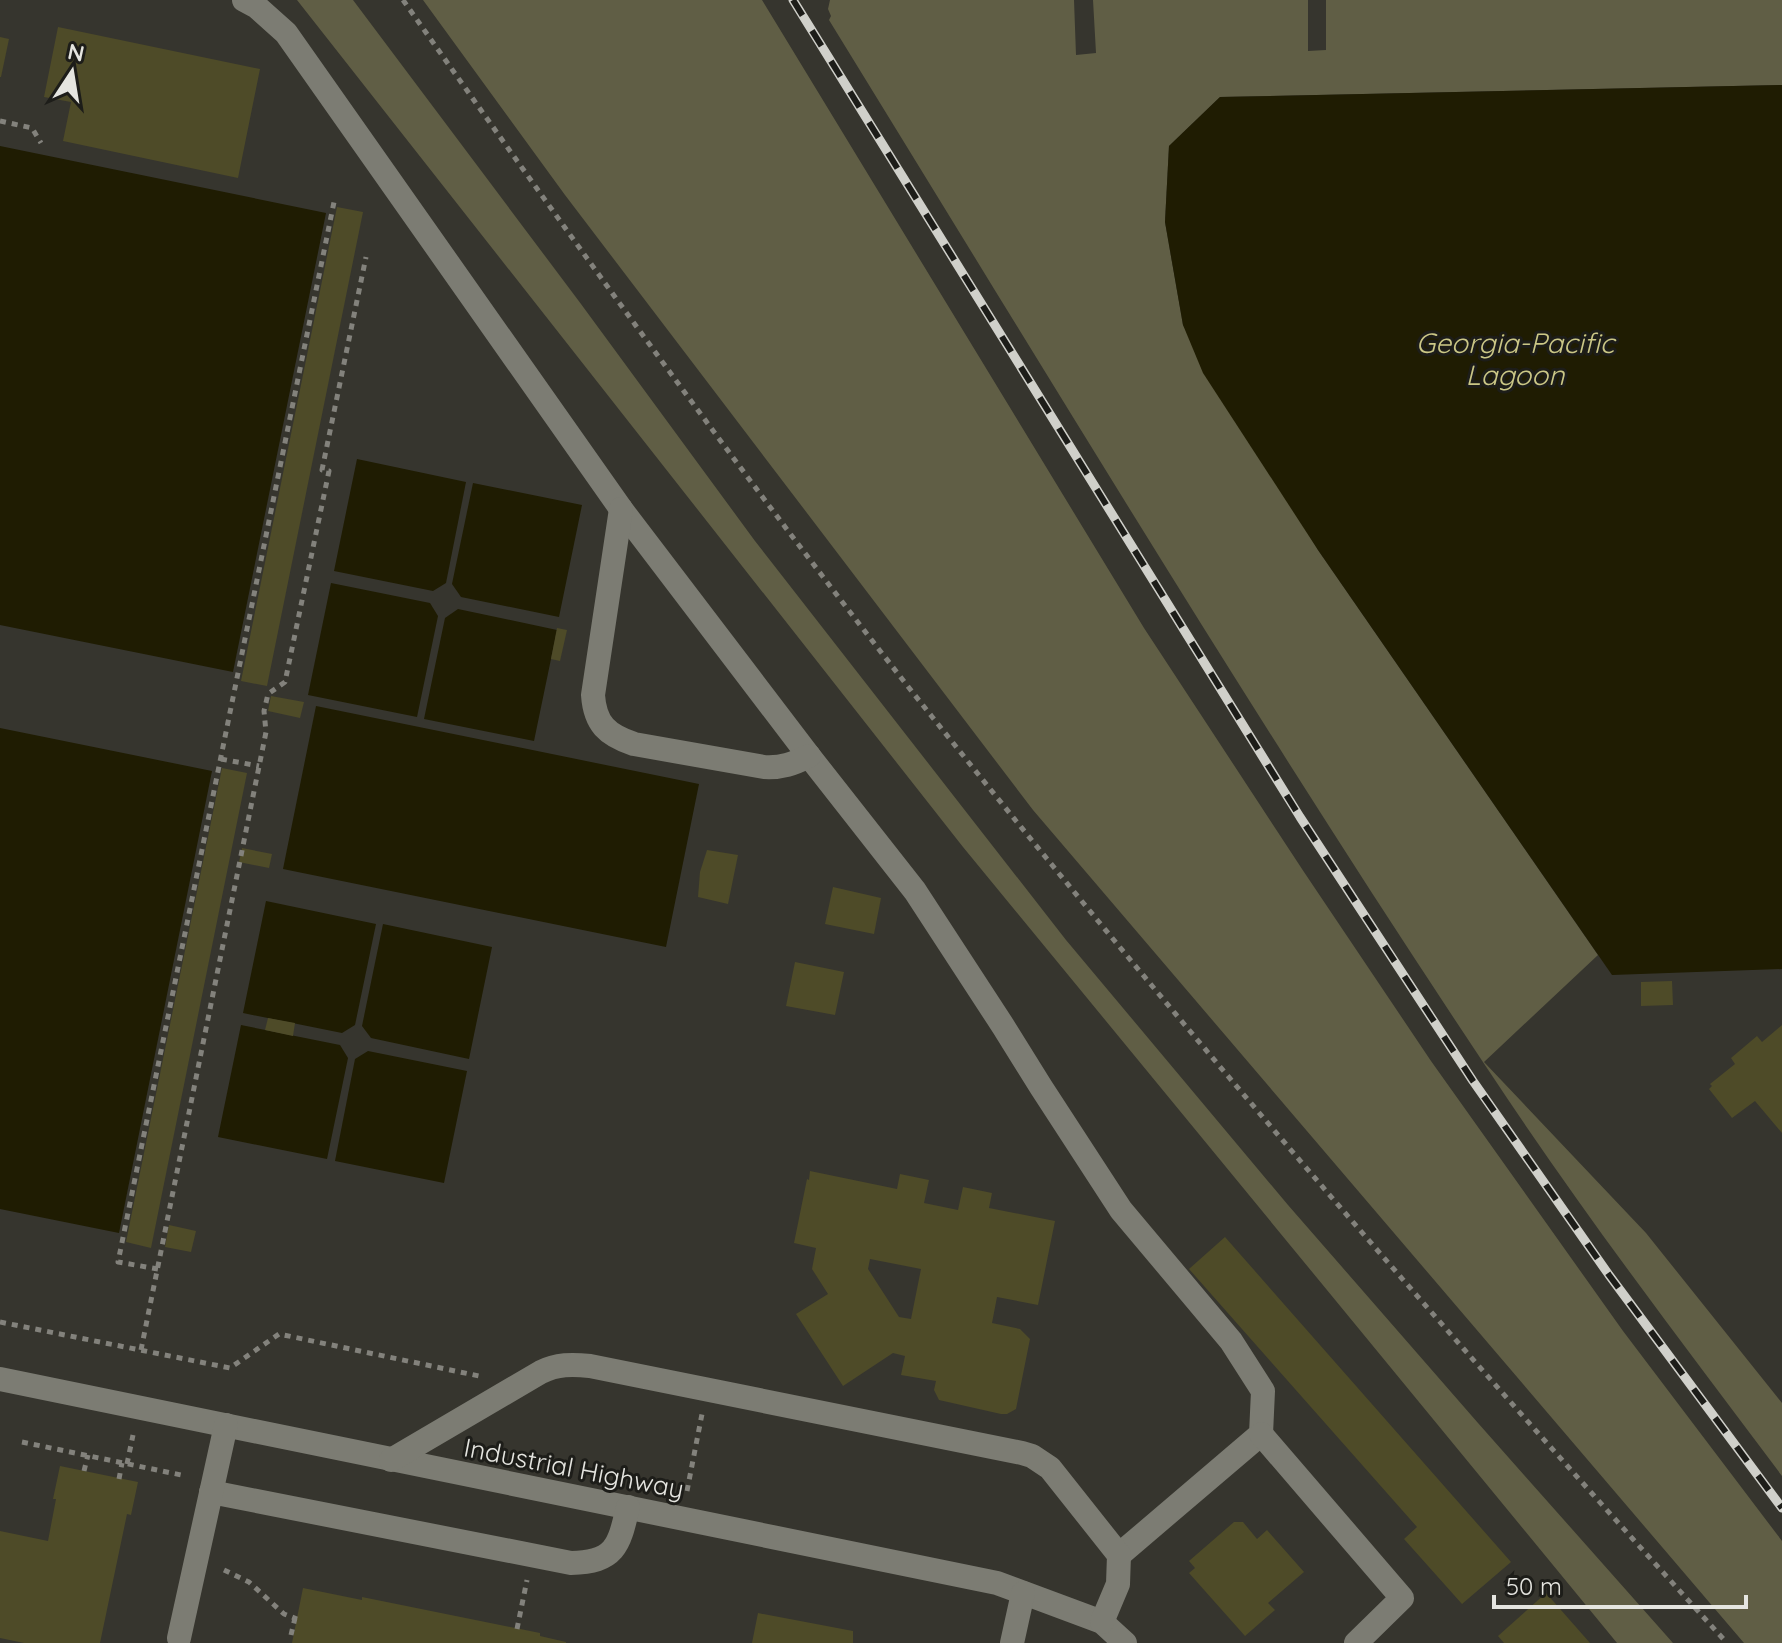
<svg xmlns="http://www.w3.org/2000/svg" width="1782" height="1643" viewBox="0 0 1782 1643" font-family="Quicksand,sans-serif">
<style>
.green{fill:#605e45}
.water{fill:#1f1c02}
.building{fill:#4e4b28;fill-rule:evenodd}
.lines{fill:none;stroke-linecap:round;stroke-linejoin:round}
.path{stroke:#83827c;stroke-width:5;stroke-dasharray:6 6;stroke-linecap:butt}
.minor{stroke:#7c7c73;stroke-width:24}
.rail-casing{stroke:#d0d0ca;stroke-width:9}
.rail{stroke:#1d1d19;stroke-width:6;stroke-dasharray:18;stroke-linecap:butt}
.labels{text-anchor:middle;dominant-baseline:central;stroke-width:6;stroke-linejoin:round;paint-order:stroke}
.street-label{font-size:26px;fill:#e5e5e0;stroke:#1d1d19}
.water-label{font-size:28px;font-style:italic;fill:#cbc786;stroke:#1d1d19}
</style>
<rect width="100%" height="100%" fill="#36352e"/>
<g class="green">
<path d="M297,0H353L581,304L755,541L1066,940L1288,1205L1478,1423L1673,1643H1617L963,847Z"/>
<path d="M423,0H762L1144,628L1304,872L1431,1061L1623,1331L1782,1541V1643H1744L1033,810L565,195Z"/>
<path d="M830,0H1074L1076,55L1096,53L1093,0H1308V51L1326,50V0H1782V85L1220,97L1169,146L1165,222L1183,325L1318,550L1598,955L1484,1062L1646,1233L1782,1403V1476C1689,1352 1595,1229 1509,1101C1272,748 1052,382 829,20L831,16L828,9Z"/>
</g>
<g class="water">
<path d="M1782,85V969L1612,975L1318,550L1203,373L1183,325L1165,222L1169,146L1220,97Z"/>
<path d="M0,146L326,213L233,672L0,625Z"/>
<path d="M357,459L466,482L446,583L433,591L334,571Z"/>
<path d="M473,483L582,505L559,617L461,597L452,584Z"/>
<path d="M331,583L430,603L438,616L417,717L308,695Z"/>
<path d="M458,609L557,630L534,741L424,719L445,618Z"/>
<path d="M316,706L699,784L666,947L283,869Z"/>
<path d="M0,728L212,771L119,1233L0,1209Z"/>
<path d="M266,901L376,924L355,1025L342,1033L243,1013Z"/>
<path d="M383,924L492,947L469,1059L371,1038L362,1026Z"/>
<path d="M241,1025L340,1045L348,1058L327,1159L218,1137Z"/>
<path d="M368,1051L467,1071L444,1183L335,1161L355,1059Z"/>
</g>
<g class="building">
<path d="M58,27L260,69L238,178L63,141L71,102L44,97Z"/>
<path d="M0,37L9,39L1,77H0Z"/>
<path d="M337,207L363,212L267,686L241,681Z"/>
<path d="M557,628L567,630L560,661L551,659Z"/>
<path d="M271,696L304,702L300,718L268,711Z"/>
<path d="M222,768L247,773L151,1248L126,1242Z"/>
<path d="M242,848L272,854L269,868L239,862Z"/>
<path d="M707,850L738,855L728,904L698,897L700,872Z"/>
<path d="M833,887L881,898L874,934L825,924Z"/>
<path d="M795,962L844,972L835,1015L786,1006Z"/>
<path d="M1672,981L1673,1005L1641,1006V982Z"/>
<path d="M268,1018L295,1023L293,1036L265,1030Z"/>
<path d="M1782,1025V1133L1755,1101L1732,1118L1709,1089L1712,1086L1710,1084L1735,1064L1731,1058L1757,1036L1762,1042Z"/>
<path d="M810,1171L897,1189L900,1174L929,1180L924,1203L958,1210L963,1187L992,1193L989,1208L1055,1221L1038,1305L997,1297L992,1323L1020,1329L1030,1339L1016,1409L1007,1414H1001L939,1400L934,1390L936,1381L901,1375L905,1356L893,1353L843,1386L796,1314L828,1294L812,1269L816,1248L794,1243L807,1179L809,1180ZM870,1259L921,1269L911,1319L899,1317L868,1269Z"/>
<path d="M169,1225L196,1231L191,1252L165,1247Z"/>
<path d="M1225,1237L1511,1562L1462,1604L1404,1539L1417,1527L1189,1269Z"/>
<path d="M60,1466L138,1482L131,1515L127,1514L100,1643H24L0,1638V1531L48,1541L56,1499H53Z"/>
<path d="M1234,1522H1243L1257,1539L1267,1530L1304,1572L1268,1603L1275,1610L1245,1636L1189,1573L1195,1568L1189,1561Z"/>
<path d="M303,1588L362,1600V1597L540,1633V1636L566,1642V1643H292Z"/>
<path d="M1546,1593L1590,1643H1504L1498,1636Z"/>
<path d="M758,1613L853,1631V1643H752Z"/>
</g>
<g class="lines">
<g class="path">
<path d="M403,0C566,231 731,461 906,684C1168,1014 1444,1332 1727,1643"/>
<path d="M0,121L32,128L41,143"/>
<path d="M221,759L259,766"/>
<path d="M158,1269L118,1262L334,202"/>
<path d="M0,1322L230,1368L279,1334L479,1376"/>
<path d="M141,1350L266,732L264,711L268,694L285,682L329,471L322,470L366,257"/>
<path d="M22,1442L186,1476"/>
<path d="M127,1464L133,1435"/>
<path d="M84,1471L88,1455"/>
<path d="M119,1479L122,1463"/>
<path d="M687,1491L702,1414"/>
<path d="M224,1570L249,1582L284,1614L297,1619"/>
<path d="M517,1629L527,1580"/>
<path d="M291,1635L295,1618"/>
</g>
<g class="minor">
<path d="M244,0L257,7L286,33L621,509L809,756L915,891L1003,1026L1041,1087L1121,1210L1231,1341L1263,1391L1261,1434L1119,1555"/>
<path d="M621,509L593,695C595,724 607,735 634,744L764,767C782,768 793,764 809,756"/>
<path d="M0,1379L997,1583L1102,1622L1125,1643"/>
<path d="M1261,1434L1402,1598L1356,1643"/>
<path d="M391,1460L541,1372C557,1364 572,1364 590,1366L1022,1453L1032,1456L1050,1468L1119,1555L1118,1584L1102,1622"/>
<path d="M211,1492L571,1563C616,1562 619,1545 628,1507"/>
<path d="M179,1638L226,1425"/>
<path d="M1012,1643L1023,1593"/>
</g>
<defs>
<path id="rail" d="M793,0L1300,817L1473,1081L1609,1275L1782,1508"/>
</defs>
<use href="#rail" class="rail-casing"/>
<use href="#rail" class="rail"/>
</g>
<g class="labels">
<g class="street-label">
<text transform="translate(574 1468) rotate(11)">Industrial Highway</text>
</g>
<g class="water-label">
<text x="1515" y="342">Georgia-Pacific<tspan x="1515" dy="32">Lagoon</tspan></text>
</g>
</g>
<g transform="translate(72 72) rotate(12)" stroke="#1d1d19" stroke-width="6" paint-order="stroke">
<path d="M0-6L14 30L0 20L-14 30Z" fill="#e5e5e0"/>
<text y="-12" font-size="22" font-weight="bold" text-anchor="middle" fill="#e5e5e0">N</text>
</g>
<path d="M1494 1595v12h252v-12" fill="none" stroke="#e5e5e0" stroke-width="4"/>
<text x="1506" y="1595" font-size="24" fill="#e5e5e0" stroke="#1d1d19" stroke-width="6" paint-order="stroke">50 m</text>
</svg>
